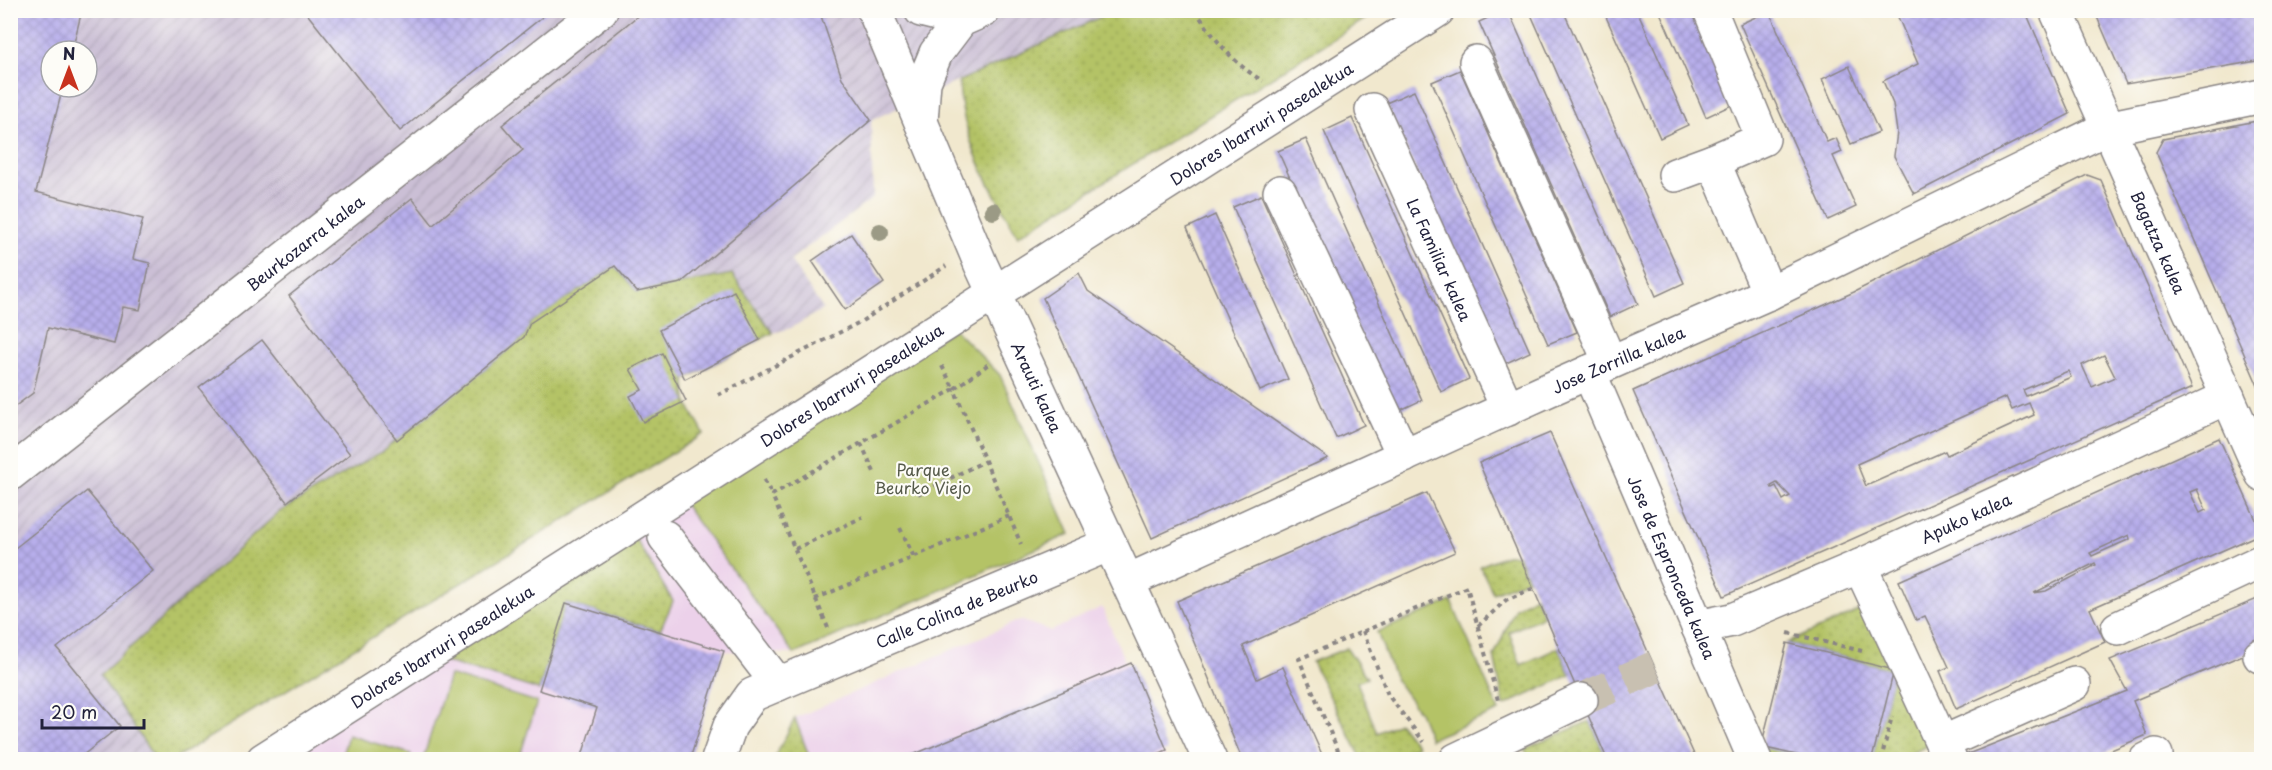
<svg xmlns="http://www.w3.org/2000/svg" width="2272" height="770" viewBox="0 0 2272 770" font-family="'Playpen Sans',sans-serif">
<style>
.built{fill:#ecd1ea}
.industrial{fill:url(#industrial-furrows);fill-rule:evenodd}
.grass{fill:url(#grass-dots);stroke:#6b7250;stroke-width:1.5}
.park{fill:#b4c366;stroke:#6b7250;stroke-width:1.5}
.building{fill:url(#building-cross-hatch);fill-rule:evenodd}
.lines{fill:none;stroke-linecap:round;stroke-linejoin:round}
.minor-tunnel{stroke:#c8c0b1;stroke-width:33;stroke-dasharray:33 16;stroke-linecap:butt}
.minor-casing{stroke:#8a8584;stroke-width:36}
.path{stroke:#8a8584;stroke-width:4;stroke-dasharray:4.5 4.5;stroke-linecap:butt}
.minor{stroke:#fff;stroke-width:33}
.tree{fill:#9b9a85}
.labels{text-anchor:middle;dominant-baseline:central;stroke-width:4.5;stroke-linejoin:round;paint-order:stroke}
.street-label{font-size:16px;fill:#22223b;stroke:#fdfcf7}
.park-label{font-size:16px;fill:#555a4a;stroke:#fdfcf7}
</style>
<defs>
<pattern id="industrial-furrows" width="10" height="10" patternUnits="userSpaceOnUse" patternTransform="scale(1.5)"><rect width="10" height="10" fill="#cbbfd5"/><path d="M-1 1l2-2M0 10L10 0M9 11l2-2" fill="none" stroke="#aea4b8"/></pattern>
<pattern id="grass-dots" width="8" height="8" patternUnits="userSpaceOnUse" patternTransform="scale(1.5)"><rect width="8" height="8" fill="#b4c366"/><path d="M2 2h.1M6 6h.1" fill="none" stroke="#9aa759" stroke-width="1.8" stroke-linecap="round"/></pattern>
<pattern id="building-cross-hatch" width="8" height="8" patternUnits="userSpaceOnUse" patternTransform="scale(1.5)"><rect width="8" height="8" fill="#b7aeeb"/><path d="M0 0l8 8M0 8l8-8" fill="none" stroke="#9d95ca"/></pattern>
</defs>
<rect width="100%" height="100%" fill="#fdfcf7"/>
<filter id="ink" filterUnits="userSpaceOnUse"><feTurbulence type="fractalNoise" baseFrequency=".0167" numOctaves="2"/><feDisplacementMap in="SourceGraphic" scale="12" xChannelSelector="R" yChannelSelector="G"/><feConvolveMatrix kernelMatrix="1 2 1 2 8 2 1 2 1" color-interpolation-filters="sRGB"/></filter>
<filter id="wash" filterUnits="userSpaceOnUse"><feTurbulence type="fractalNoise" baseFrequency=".008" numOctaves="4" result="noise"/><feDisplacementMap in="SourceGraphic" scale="24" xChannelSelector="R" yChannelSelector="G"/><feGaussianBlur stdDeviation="1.35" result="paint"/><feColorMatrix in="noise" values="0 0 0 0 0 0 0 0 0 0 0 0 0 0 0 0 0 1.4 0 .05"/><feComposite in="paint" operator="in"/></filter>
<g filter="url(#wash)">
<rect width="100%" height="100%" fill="#f1e8ce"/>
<g class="built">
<path d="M681,500L794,654L724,651L690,759L279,760Z"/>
<path d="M1102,607L1166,759L774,760L795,718L1020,620L1051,631Z"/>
</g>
<path class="industrial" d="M10,11H1116L871,120L873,198L790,260L823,309L791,328L773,333L732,274L637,292L531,323L524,337L383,451L279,512L100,675L155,760L11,759ZM51,51H87V87H51Z"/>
<g class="grass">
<path d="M1116,10H1378V11L1018,236C990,188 961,138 959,81Z"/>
<path d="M615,266L637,292L732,274L773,333L685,379L686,401L704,434L174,759H155L100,675L279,512L383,451L524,337L530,323Z"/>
<path d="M632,533L673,601L660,631L566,603L539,690L436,659Z"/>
<path d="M1506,555H1517L1528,579L1493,593L1480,566Z"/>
<path d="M1535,596L1544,616L1509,632L1521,665L1558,648L1570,675L1504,706L1494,656L1515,608Z"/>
<path d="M1865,608L1930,745L1898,759H1872L1894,670L1787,643Z"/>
<path d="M1347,648L1367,678L1357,682L1377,733L1399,723L1417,746L1389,759H1362L1312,662Z"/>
<path d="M795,718L810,759H774Z"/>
<path d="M1590,721L1607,759H1531L1524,749Z"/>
<path d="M1761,747L1814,759H1767Z"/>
</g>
<g class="park">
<path d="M954,329L1000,375L1070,534L794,654L681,500Z"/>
<path d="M1451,601L1499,711L1430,739L1419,712L1395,679L1377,632Z"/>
<path d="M449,675L537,702L519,759H423Z"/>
<path d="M348,735L411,754L409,759H341Z"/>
</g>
<g id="blocks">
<g class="building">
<path d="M10,10H82L72,51H51V87H63L36,192L143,219L133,259L150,263L140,310L123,307L114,344L48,328L33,393L10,410Z"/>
<path d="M304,10H551L400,131Z"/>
<path d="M645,10H819L842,78L871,120L681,283L637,292L615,266L530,323L524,337L397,440L289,296L412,198L433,225L523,150L502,125Z"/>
<path d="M1505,10H1508L1638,304L1610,317L1479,22Z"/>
<path d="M1529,10H1563L1684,283L1656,296Z"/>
<path d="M1603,10H1637L1688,125L1660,138Z"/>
<path d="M1659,10H1692L1734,104L1706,117Z"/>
<path d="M1895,10H2025L2070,114L1914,194L1894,156L1897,132L1893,104L1883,81L1918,64Z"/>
<path d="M2094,10H2262V60L2126,84Z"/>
<path d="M1769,11L1827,142L1836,138L1842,152L1833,156L1856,207L1828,220L1740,24Z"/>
<path d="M1849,66L1879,132L1851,144L1822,79Z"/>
<path d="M1460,70L1577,332L1548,344L1432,82Z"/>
<path d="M1414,91L1530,352L1502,365L1386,103Z"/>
<path d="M1352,118L1469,379L1441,392L1324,131Z"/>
<path d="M2262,120V395L2156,152L2163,139Z"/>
<path d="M1306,139L1422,400L1394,413L1278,151Z"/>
<path d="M2087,175L2101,180L2192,388L1724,596L1633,391L1854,292ZM2104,355L2115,377L2092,387L2082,365ZM2068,371L2071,377L2026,396L2023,390ZM2006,397L2012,410L2029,403L2034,415L1947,455L1945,451L1866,486L1857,464ZM1777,483L1790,496L1783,500L1776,486L1772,488L1771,486Z"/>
<path d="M1261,195L1364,425L1336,438L1233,207Z"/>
<path d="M1215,215L1288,379L1260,391L1187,228Z"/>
<path d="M851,234L884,283L845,310L812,261Z"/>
<path d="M1079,273L1088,291L1328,458L1152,538L1043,298Z"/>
<path d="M734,291L760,340L685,379L659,330Z"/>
<path d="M262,340L350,454L287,502L199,388Z"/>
<path d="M662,353L686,401L643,422L630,396L642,390L630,369Z"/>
<path d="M1550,433L1696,759H1607L1479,463Z"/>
<path d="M2219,438L2262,533L2090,609L2105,642L1956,709L1940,671L1949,667L1937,641L1925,616L1916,620L1899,581ZM2197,489L2206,510L2200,513L2190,492ZM2129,535L2130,539L2092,556L2090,553ZM2095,563L2096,565L2046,591L2034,593Z"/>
<path d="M87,491L153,571L57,648L120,726L78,759H10V552Z"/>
<path d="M1427,493L1455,552L1243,646L1257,679L1283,667L1324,759H1242L1177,601Z"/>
<path d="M2262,597V647L2133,701L2147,735L2090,759H1964L1963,756L2127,691L2110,660Z"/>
<path d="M566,603L724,651L690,759H581L597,708L539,690Z"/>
<path d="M1787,643L1894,670L1872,759H1814L1761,747Z"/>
<path d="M1131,663L1167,750L1145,759H903Z"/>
</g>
</g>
</g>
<g filter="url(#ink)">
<use href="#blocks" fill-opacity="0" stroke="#8a8584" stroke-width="1.5"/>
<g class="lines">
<path class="minor-tunnel" d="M1581,700L1655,667"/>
<defs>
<g id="minor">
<path id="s1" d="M874,10L981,265L1210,760"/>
<path d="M921,10L961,20"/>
<path d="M1710,10L1763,139L1713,161L1769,293"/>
<path id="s2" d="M2056,10L2262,474"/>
<path d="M1476,62L1610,362"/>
<path id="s3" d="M1372,110L1508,409"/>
<path d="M921,121L924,82L936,53L961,20L984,10"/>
<path d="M1675,175L1713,161"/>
<path d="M1280,192L1404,456"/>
<path id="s4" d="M1589,372L1755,760"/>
<path id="s5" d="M10,474L601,10"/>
<path d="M665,537L778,684"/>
<path d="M1860,566L1950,760"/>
<path id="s6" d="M1128,581L1548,390L1769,293L2107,128L2262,96"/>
<path id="s7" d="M1698,627L1732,620L1860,566L2228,397"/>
<path d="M2118,628L2262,561"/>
<path d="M2260,656H2262"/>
<path d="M1942,743L2074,684"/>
<path id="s8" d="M263,760L1438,10"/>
<path id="s9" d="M718,760L730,726L752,695L1110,544"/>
<path d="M1456,760L1581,700"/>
<path d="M2146,760L2156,755"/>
</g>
</defs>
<use href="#minor" class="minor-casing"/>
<g class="path">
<path d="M1195,10C1215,39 1232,63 1263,81"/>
<path d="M942,366L954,389L990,363"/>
<path d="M718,395L862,321L946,266"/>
<path d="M861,443L874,472"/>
<path d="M764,480L772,495"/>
<path d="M918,494L985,461"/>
<path d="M900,528L914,557"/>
<path d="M795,549L863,517"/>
<path d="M815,599L1009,516"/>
<path d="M1478,626L1506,600L1532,589"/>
<path d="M828,628L772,495L954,389L1021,544"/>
<path d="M1363,631L1388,695L1424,742"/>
<path d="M1788,633L1862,651"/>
<path d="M1342,760L1299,659L1467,587L1499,704"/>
<path d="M1881,760L1892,716"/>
</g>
<use href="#minor" class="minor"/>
</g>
<g class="tree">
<circle cx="993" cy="211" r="9"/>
<circle cx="880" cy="232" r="9"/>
</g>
</g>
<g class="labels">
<g class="street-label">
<text stroke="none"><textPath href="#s8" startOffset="1184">Dolores Ibarruri pasealekua</textPath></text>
<text stroke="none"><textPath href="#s5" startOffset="375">Beurkozarra kalea</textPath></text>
<text stroke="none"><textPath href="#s2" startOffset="254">Bagatza kalea</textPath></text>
<text stroke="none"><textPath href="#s3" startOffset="164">La Familiar kalea</textPath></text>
<text stroke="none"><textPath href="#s6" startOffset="538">Jose Zorrilla kalea</textPath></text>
<text stroke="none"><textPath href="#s8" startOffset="698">Dolores Ibarruri pasealekua</textPath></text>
<text stroke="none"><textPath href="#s1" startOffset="411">Arauti kalea</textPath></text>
<text stroke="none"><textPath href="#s7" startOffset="290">Apuko kalea</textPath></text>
<text stroke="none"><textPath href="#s4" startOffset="212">Jose de Espronceda kalea</textPath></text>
<text stroke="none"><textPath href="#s9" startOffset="296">Calle Colina de Beurko</textPath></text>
<text stroke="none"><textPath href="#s8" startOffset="212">Dolores Ibarruri pasealekua</textPath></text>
</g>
<g class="park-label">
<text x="923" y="469">Parque<tspan x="923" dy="18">Beurko Viejo</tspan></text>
</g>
</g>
<rect width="2272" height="770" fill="none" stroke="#fdfcf7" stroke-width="36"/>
<g transform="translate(69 69)"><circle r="28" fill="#fdfcf7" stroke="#a5a5ac" stroke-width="1.5"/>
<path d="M0-4.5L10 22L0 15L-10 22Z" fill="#c8321e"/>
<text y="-9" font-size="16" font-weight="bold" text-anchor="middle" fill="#22223b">N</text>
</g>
<path d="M42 719v9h102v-9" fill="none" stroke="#22223b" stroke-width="3"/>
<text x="51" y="719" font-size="18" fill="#22223b" stroke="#fdfcf7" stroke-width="4.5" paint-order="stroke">20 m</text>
</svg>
